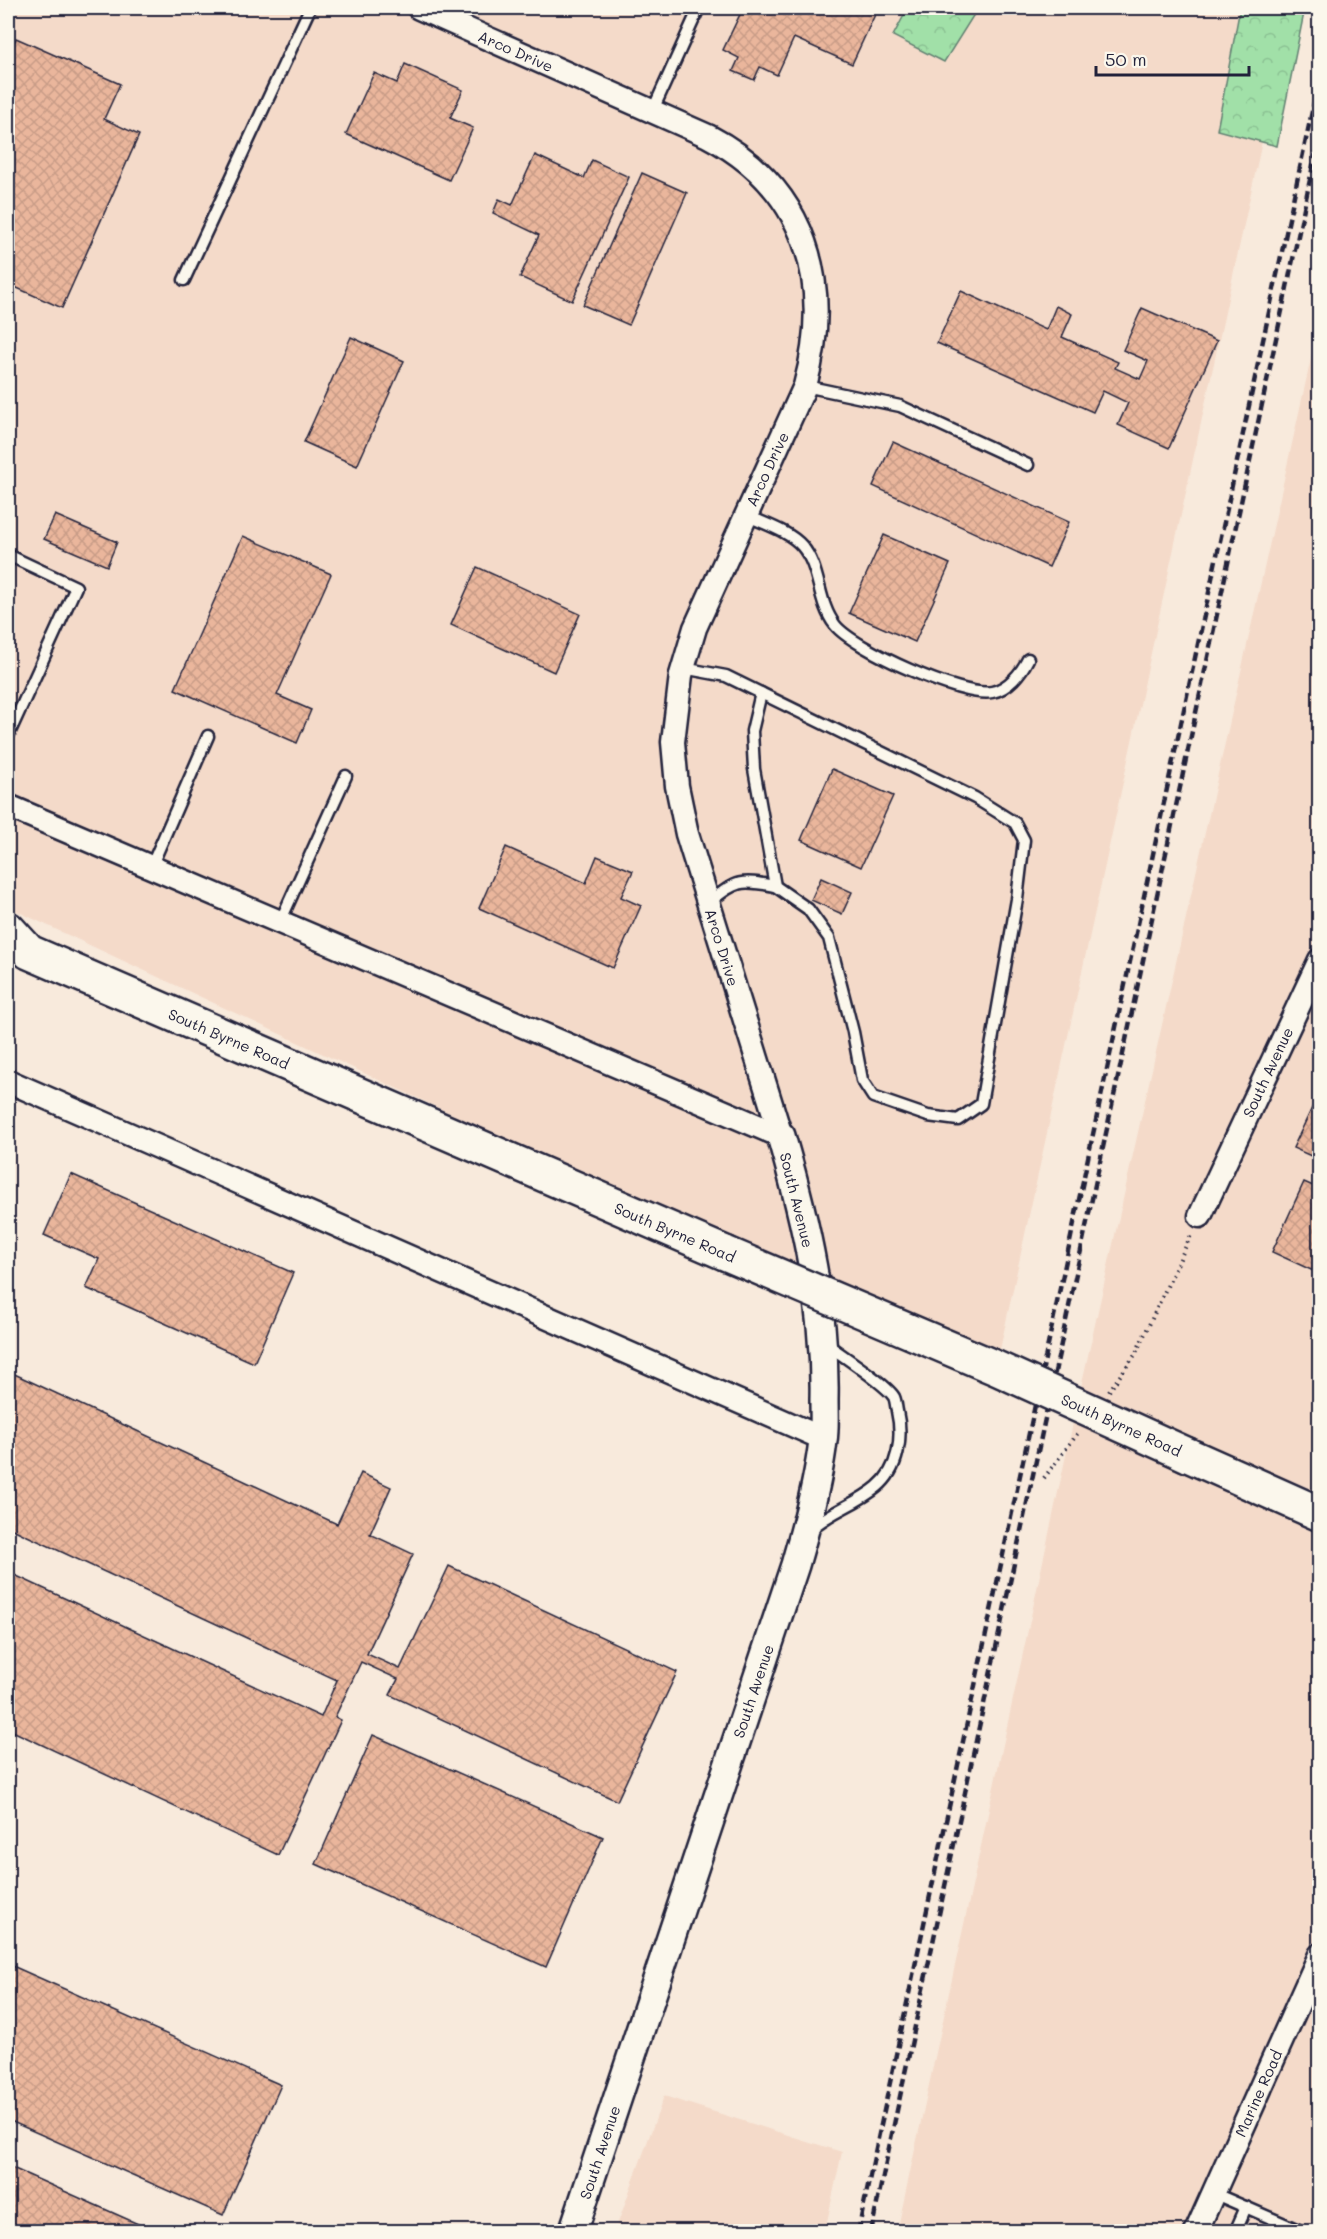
<svg xmlns="http://www.w3.org/2000/svg" width="1327" height="2239" viewBox="0 0 1327 2239" font-family="Mali,sans-serif">
<style>
.built{fill:#f4dac9}
.forest{fill:url(#forest-crowns);stroke:#628172;stroke-width:1.5}
.building{fill:url(#building-cross-hatch);stroke:#22223b;stroke-width:1.5}
.lines{fill:none;stroke-linecap:round;stroke-linejoin:round}
.service-casing{stroke:#22223b;stroke-width:15}
.minor-casing{stroke:#22223b;stroke-width:27}
.tertiary-casing{stroke:#22223b;stroke-width:32}
.primary-casing{stroke:#22223b;stroke-width:38}
.path{stroke:#22223b;stroke-width:4;stroke-dasharray:1.5 4.5;stroke-linecap:butt}
.service{stroke:#fbf7ec;stroke-width:10}
.minor{stroke:#fbf7ec;stroke-width:22}
.tertiary{stroke:#fbf7ec;stroke-width:27}
.primary{stroke:#fbf7ec;stroke-width:33}
.rail{stroke:#22223b;stroke-width:4.5;stroke-dasharray:9 4.5;stroke-linecap:butt}
.primary-bridge-casing{stroke:#22223b;stroke-width:38;stroke-linecap:butt}
.primary-bridge{stroke:#fbf7ec;stroke-width:33}
.labels{text-anchor:middle;dominant-baseline:central;stroke-width:6;stroke-linejoin:round;paint-order:stroke}
.street-label{font-size:15px;fill:#22223b;stroke:#fbf7ec}
</style>
<defs>
<pattern id="forest-crowns" width="20" height="18" patternUnits="userSpaceOnUse" patternTransform="scale(1.5)"><rect width="20" height="18" fill="#a1e0a8"/><path d="M2 6a3 3 0 1 1 6 0M12 15a3 3 0 1 1 6 0" fill="none" stroke="#8ac092"/></pattern>
<pattern id="building-cross-hatch" width="8" height="8" patternUnits="userSpaceOnUse" patternTransform="scale(1.5)"><rect width="8" height="8" fill="#eab69c"/><path d="M0 0l8 8M0 8l8-8" fill="none" stroke="#c89c87"/></pattern>
</defs>
<rect width="100%" height="100%" fill="#f8eadc"/>
<filter id="ink" filterUnits="userSpaceOnUse"><feTurbulence type="fractalNoise" baseFrequency=".0167" numOctaves="2"/><feDisplacementMap in="SourceGraphic" scale="12" xChannelSelector="R" yChannelSelector="G"/><feConvolveMatrix kernelMatrix="1 2 1 2 8 2 1 2 1" color-interpolation-filters="sRGB"/></filter>
<g filter="url(#ink)">
<g class="built">
<path d="M8,8H1291L996,1368L8,907Z"/>
<path d="M1319,323V2231L897,2232L1077,1405Z"/>
<path d="M664,2096L842,2152L825,2231H615Z"/>
</g>
<g class="forest">
<path d="M908,8H978L944,62L893,36Z"/>
<path d="M1240,8H1305L1277,146L1217,130Z"/>
</g>
<g class="building">
<path d="M743,8H796L804,11L806,8H878L852,64L794,38L777,75L760,67L754,80L733,71L739,58L723,50Z"/>
<path d="M16,38L120,84L104,119L139,135L62,308L8,284V57Z"/>
<path d="M405,64L463,90L450,118L473,128L449,180L346,134L374,73L397,83Z"/>
<path d="M535,155L584,178L592,160L629,177L572,301L520,277L539,235L493,213L499,199L512,205Z"/>
<path d="M642,173L687,193L629,325L583,305Z"/>
<path d="M961,291L1046,330L1056,306L1072,314L1062,337L1118,362L1115,368L1140,379L1148,361L1123,350L1142,308L1217,341L1169,448L1118,425L1128,403L1103,391L1093,412L937,343Z"/>
<path d="M351,337L404,361L357,466L304,442Z"/>
<path d="M893,442L1069,522L1049,567L873,486Z"/>
<path d="M55,515L117,542L107,566L44,539Z"/>
<path d="M884,535L950,564L915,642L849,613Z"/>
<path d="M243,536L331,574L277,695L311,710L297,743L175,689Z"/>
<path d="M477,567L580,614L554,672L451,625Z"/>
<path d="M832,769L893,796L861,867L801,840Z"/>
<path d="M506,847L586,883L597,856L633,871L621,897L641,906L613,968L479,908Z"/>
<path d="M821,878L852,892L842,914L811,900Z"/>
<path d="M1320,1091V1160L1293,1148Z"/>
<path d="M71,1174L293,1273L254,1363L86,1288L99,1259L44,1235Z"/>
<path d="M1304,1182L1320,1189V1274L1272,1252Z"/>
<path d="M8,1371L337,1524L361,1473L391,1487L370,1534L413,1554L367,1654L400,1669L449,1566L677,1672L617,1801L390,1695L398,1679L361,1662L335,1717L341,1720L278,1855L8,1729V1572L321,1717L337,1680L8,1527Z"/>
<path d="M373,1735L603,1837L546,1967L316,1864Z"/>
<path d="M8,1964L281,2085L223,2215L8,2120Z"/>
<path d="M8,2166L156,2232H8Z"/>
</g>
<g class="lines">
<defs>
<g id="service">
<path d="M652,112L699,8"/>
<path d="M184,280L310,8"/>
<path d="M805,386L900,406L1028,465"/>
<path d="M746,515C764,524 789,531 802,546C821,568 817,602 835,625C854,649 963,698 992,692C1008,689 1021,673 1028,659"/>
<path d="M8,555L76,587L8,736"/>
<path d="M683,668L726,676L975,798L1015,823L1024,840L1017,899L981,1104L958,1120L928,1116L873,1097L862,1080L853,1032L829,938L808,909L775,886"/>
<path d="M151,867L208,736"/>
<path d="M708,903C737,881 738,879 775,886L754,769L752,731L761,693"/>
<path d="M280,922L346,776"/>
<path d="M811,1529C831,1511 857,1504 877,1487C899,1469 903,1437 897,1411C896,1407 896,1401 894,1397C886,1384 840,1354 825,1343"/>
<path d="M1213,2193L1303,2232"/>
<path d="M1235,2232L1246,2207"/>
</g>
<g id="minor">
<path id="s1" d="M419,8L708,136C807,188 833,283 805,386L695,628L681,675L673,742L677,786L687,834L781,1136"/>
<path d="M8,806L781,1136"/>
<path d="M8,1081L824,1439"/>
<path id="s2" d="M1200,1216L1320,960"/>
<path id="s3" d="M1196,2232L1320,1955"/>
</g>
<g id="tertiary">
<path id="s4" d="M573,2232L795,1565C807,1524 818,1483 823,1441C825,1428 824,1413 824,1400C826,1310 806,1222 781,1136"/>
</g>
<g id="primary">
<path id="s5" d="M8,929L29,952L725,1253"/>
<path d="M1188,1455L1320,1514"/>
</g>
</defs>
<use href="#service" class="service-casing"/>
<use href="#minor" class="minor-casing"/>
<use href="#tertiary" class="tertiary-casing"/>
<use href="#primary" class="primary-casing"/>
<g class="path">
<path d="M1109,1391L1135,1355L1192,1233"/>
<path d="M1044,1478L1078,1433"/>
</g>
<use href="#service" class="service"/>
<use href="#minor" class="minor"/>
<use href="#tertiary" class="tertiary"/>
<use href="#primary" class="primary"/>
<g class="rail">
<path d="M858,2232L1320,74"/>
<path d="M871,2232L1320,133"/>
</g>
<defs>
<g id="primary-bridge">
<path id="s6" d="M725,1253L996,1368L1188,1455"/>
</g>
</defs>
<use href="#primary-bridge" class="primary-bridge-casing"/>
<use href="#primary-bridge" class="primary-bridge"/>
</g>
</g>
<g class="labels">
<g class="street-label">
<text stroke="none"><textPath href="#s1" startOffset="106">Arco Drive</textPath></text>
<text transform="translate(767 469) rotate(-65)">Arco Drive</text>
<text stroke="none"><textPath href="#s1" startOffset="1203">Arco Drive</textPath></text>
<text stroke="none"><textPath href="#s5" startOffset="249">South Byrne Road</textPath></text>
<text stroke="none"><textPath href="#s2" startOffset="159">South Avenue</textPath></text>
<text transform="translate(797 1200) rotate(76)">South Avenue</text>
<text transform="translate(675 1232) rotate(23)">South Byrne Road</text>
<text stroke="none"><textPath href="#s6" startOffset="432">South Byrne Road</textPath></text>
<text stroke="none"><textPath href="#s4" startOffset="570">South Avenue</textPath></text>
<text stroke="none"><textPath href="#s3" startOffset="152">Marine Road</textPath></text>
<text stroke="none"><textPath href="#s4" startOffset="84">South Avenue</textPath></text>
</g>
</g>
<rect width="1327" height="2239" fill="none" stroke="#fbf7ec" stroke-width="30"/>
<rect x="15" y="15" width="1297" height="2209" fill="none" stroke="#22223b" stroke-width="2" filter="url(#ink)"/>
<path d="M1096 66v9h153v-9" fill="none" stroke="#22223b" stroke-width="3"/>
<text x="1105" y="66" font-size="18" fill="#22223b" stroke="#fbf7ec" stroke-width="4.5" paint-order="stroke">50 m</text>
</svg>
